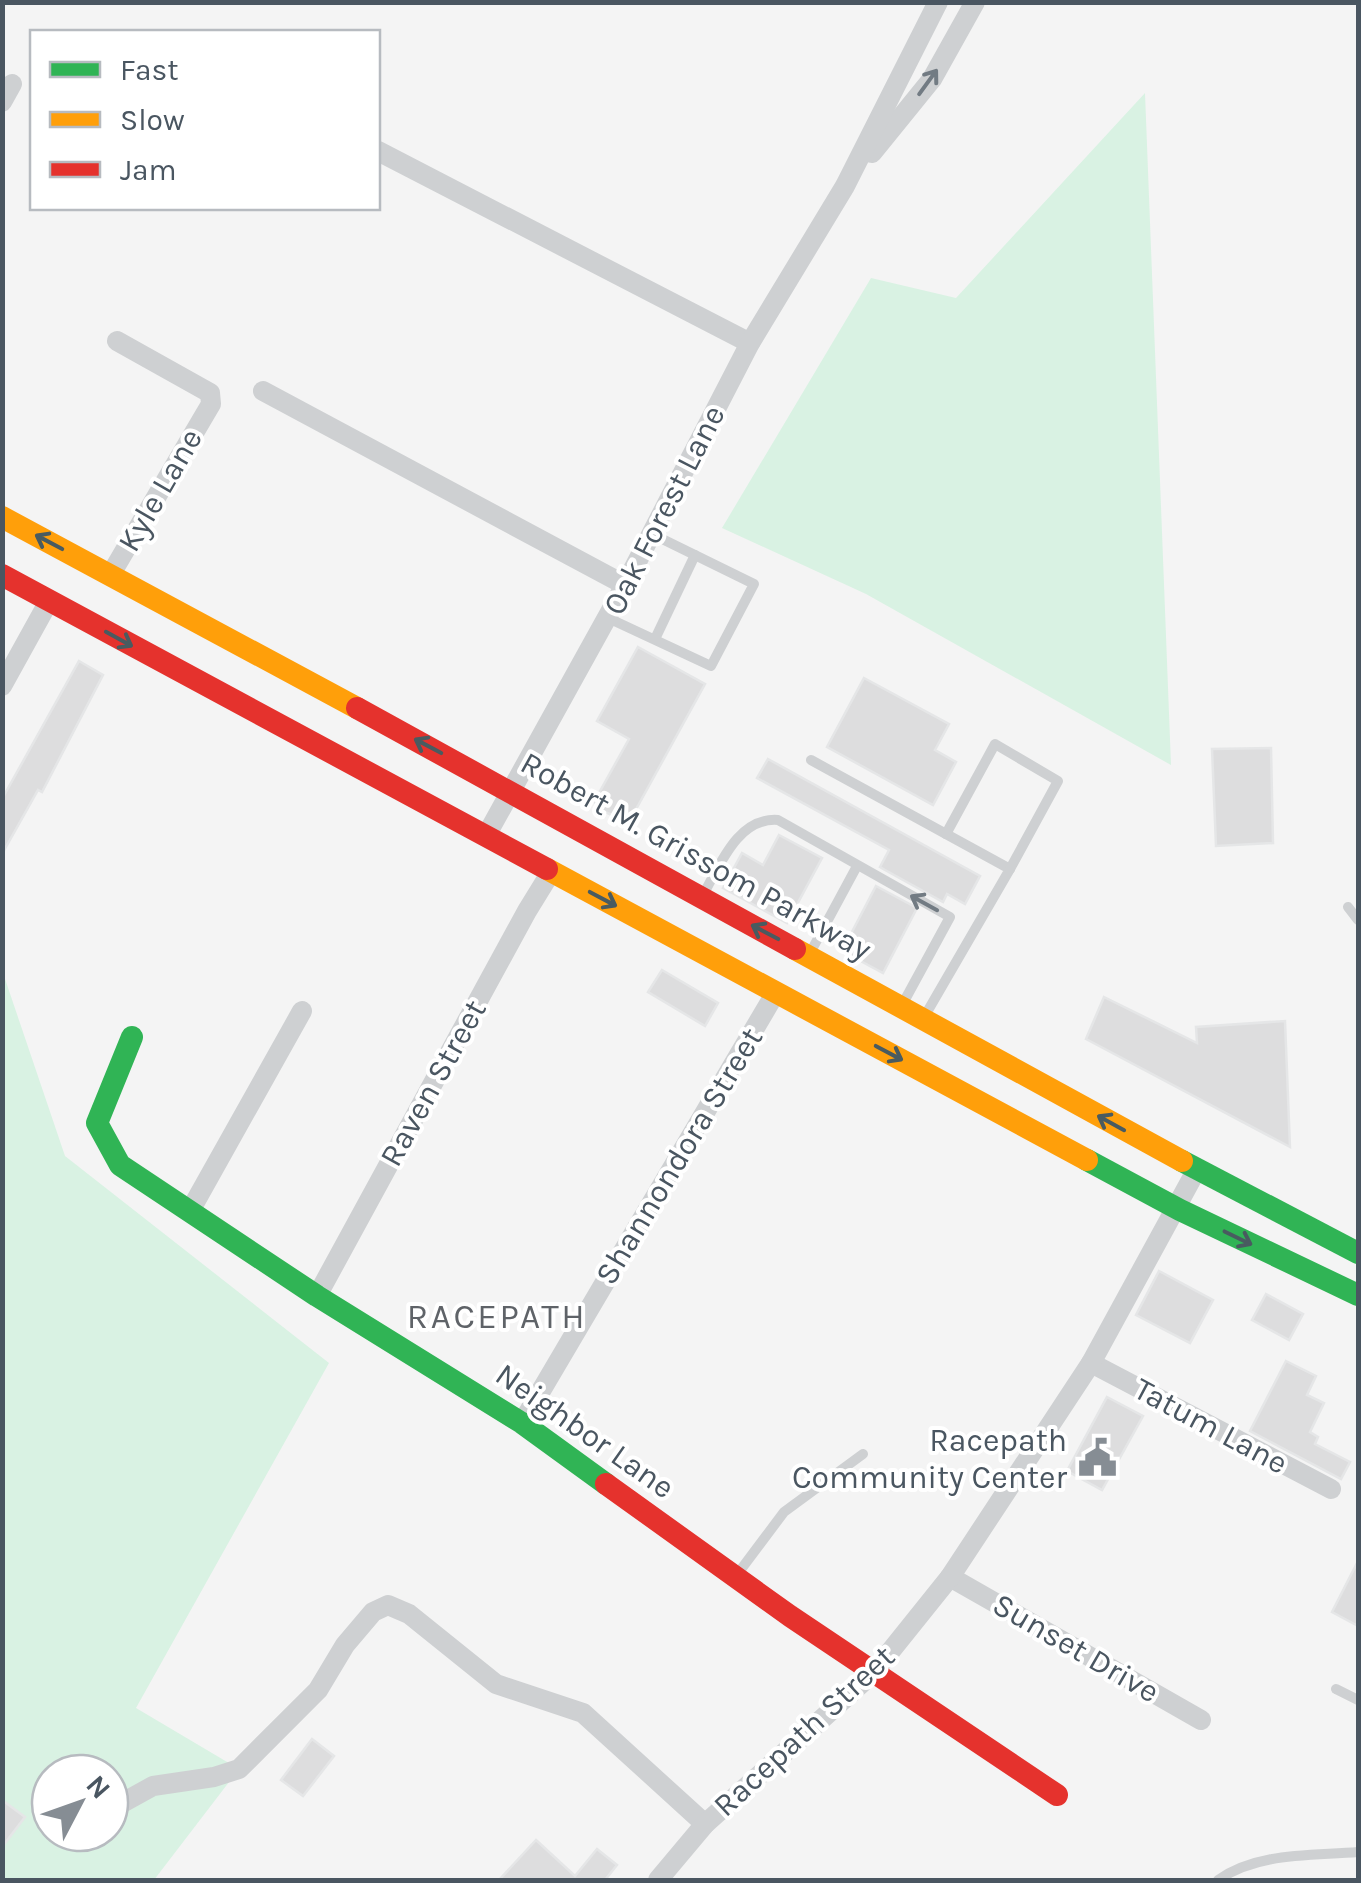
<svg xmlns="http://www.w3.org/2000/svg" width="1361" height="1883" viewBox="0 0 1361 1883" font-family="Karla,sans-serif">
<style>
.green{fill:#d9f2e3;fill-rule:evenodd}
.building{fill:#ddddde;stroke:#e5e6e7;stroke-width:2.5}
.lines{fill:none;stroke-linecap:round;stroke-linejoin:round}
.lane{stroke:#ced0d2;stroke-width:10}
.street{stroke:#ced0d2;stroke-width:20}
.fast{stroke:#30b455;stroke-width:22}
.slow{stroke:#ff9f0a;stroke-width:22}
.jam{stroke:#e5322d;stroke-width:22}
.oneway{stroke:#727b83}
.oneway2{stroke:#495b60}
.labels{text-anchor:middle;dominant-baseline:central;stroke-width:8;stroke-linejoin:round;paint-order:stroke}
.street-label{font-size:32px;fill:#4a5661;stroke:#fff}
.poi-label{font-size:32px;fill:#4a5661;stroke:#fff;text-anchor:end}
.neighbourhood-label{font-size:35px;letter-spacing:2.5px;fill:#5f6368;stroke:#fff}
</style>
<rect width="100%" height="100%" fill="#f4f4f4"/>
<g class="green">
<path d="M1145,93L1171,765L866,594L722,528L871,278L956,298Z"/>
<path d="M2,970L65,1156L329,1363L136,1708L239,1769L154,1880H3ZM50,1773H110V1833H50Z"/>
</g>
<g class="building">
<path d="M638,647L705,684L629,822L600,810L602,806L594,802L629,739L597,721Z"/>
<path d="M79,661L103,675L42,792L38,790L2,854V799Z"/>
<path d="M864,678L949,724L935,750L956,762L933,805L827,747Z"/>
<path d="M1271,748L1273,843L1216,846L1212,749Z"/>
<path d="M768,759L980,876L965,904L947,894L943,902L885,870L880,867L889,850L757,778Z"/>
<path d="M779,835L822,858L787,923L723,888L742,853L763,865Z"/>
<path d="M876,886L917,908L883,973L842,951Z"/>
<path d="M662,970L718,1003L705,1026L648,992Z"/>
<path d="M1104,997L1197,1043L1196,1027L1285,1021L1290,1147L1086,1039Z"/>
<path d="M1159,1271L1213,1300L1190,1343L1136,1315Z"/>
<path d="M1266,1294L1303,1314L1289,1340L1252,1320Z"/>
<path d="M1286,1361L1316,1376L1307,1395L1324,1403L1310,1432L1318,1437L1315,1444L1350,1462L1341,1479L1250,1431Z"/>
<path d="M1107,1397L1143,1416L1102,1490L1067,1471Z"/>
<path d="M1358,1561V1626L1332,1612Z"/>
<path d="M312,1739L334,1756L303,1796L281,1780Z"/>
<path d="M2,1800L25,1817L2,1847Z"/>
<path d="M536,1840L575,1876L597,1849L617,1865L605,1880H499Z"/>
</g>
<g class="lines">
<g class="lane">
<path d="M608,618L711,666L754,584L652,534"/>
<path d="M655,639L695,555"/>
<path d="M811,760L1010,869L923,1019"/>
<path d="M946,834L995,744L1058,781L1010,869"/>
<path d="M703,895C720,865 738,817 778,820L950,917L901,1007"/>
<path d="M1348,907L1358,920"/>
<path d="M809,955L857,866"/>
<path d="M736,1576L784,1512L863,1454"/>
<path d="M1336,1689L1358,1700"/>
<path d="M1218,1880C1258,1852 1311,1856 1358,1852"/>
</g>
<g class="street">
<path d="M2,102L12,84"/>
<path d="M378,151L750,343"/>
<path d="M872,153L932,79L975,2"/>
<path d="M263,391L625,585"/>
<path d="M111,574L211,404L210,393L117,341"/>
<path d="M2,686L49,601"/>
<path d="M486,836L625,585L750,343L845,186L938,2"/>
<path d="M190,1211L302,1011"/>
<path d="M317,1296L527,911L551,872"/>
<path d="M1091,1363L1331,1489"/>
<path d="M522,1423L776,992"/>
<path d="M950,1577L1201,1720"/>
<path d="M124,1802L153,1786L214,1777L239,1769L318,1690L345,1645L373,1612L388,1605L409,1614L496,1684L583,1713L705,1824"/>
<path d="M658,1880L705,1824L873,1673L950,1577L1091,1363L1197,1169"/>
</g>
<g class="fast">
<path d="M132,1037L97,1123L120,1165L317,1296L522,1423L606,1484"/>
<path d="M1087,1160L1180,1210L1358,1295"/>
<path d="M1182,1161L1358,1253"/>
</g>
<g class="slow">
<path d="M2,517L357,708"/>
<path d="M547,869L1087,1160"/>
<path d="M795,949L1182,1161"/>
</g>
<g class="jam">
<path d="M2,575L547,869"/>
<path d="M357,708L795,949"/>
<path d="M606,1484L790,1616L1057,1795"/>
</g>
</g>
<defs><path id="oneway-shaft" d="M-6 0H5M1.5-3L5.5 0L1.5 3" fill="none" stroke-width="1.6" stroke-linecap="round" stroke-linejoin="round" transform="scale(2.5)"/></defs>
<g class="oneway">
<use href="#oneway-shaft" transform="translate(928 82) rotate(-54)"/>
<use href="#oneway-shaft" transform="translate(924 903) rotate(-151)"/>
</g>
<g class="oneway2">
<use href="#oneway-shaft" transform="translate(49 542) rotate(-152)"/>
<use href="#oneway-shaft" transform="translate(119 639) rotate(29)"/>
<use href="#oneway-shaft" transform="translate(428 746) rotate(-152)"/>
<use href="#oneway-shaft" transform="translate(603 899) rotate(28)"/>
<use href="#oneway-shaft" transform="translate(765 932) rotate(-152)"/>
<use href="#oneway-shaft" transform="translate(889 1053) rotate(28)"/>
<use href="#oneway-shaft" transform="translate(1111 1123) rotate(-151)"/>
<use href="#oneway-shaft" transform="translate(1238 1238) rotate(26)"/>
</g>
<defs>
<symbol id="civic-bare" viewBox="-9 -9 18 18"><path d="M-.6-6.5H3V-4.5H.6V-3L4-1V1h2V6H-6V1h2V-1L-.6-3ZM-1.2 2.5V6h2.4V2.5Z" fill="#868d94" stroke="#fff" stroke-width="2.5" paint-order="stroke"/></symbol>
</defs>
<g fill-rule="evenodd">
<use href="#civic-bare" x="1070" y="1430" width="55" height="55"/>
</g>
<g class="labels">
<g class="street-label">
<text transform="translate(160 490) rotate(-60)">Kyle Lane</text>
<text transform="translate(664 510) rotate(-63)">Oak Forest Lane</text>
<text transform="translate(696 856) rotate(29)">Robert M. Grissom Parkway</text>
<text transform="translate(433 1083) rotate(-61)">Raven Street</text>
<text transform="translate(679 1156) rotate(-59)">Shannondora Street</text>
<text transform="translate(1211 1426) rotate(28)">Tatum Lane</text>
<text transform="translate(585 1431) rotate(35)">Neighbor Lane</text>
<text transform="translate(1076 1648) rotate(30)">Sunset Drive</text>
<text transform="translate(804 1731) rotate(-43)">Racepath Street</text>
</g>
<g class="poi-label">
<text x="1067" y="1440">Racepath<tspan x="1067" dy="37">Community Center</tspan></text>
</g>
<g class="neighbourhood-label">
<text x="497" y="1316">RACEPATH</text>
</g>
</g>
<rect width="1361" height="1883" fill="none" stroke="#4a5661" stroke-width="10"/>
<rect x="30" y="30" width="350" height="180" fill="#ffffff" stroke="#b7bbc0" stroke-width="2.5"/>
<rect x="50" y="62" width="50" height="15" fill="#30b455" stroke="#b7bbc0" stroke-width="2.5"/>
<text x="120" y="80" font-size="30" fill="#4a5661">Fast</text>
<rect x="50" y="112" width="50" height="15" fill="#ff9f0a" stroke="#b7bbc0" stroke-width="2.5"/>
<text x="120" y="130" font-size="30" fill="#4a5661">Slow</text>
<rect x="50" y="162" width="50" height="15" fill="#e5322d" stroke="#b7bbc0" stroke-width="2.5"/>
<text x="120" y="180" font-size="30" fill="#4a5661">Jam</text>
<g transform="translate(80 1803) rotate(49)"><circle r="48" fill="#ffffff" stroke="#b7bbc0" stroke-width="2.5"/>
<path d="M0-8L18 38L0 25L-18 38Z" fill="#868d94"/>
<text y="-15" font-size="28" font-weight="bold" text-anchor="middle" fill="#4a5661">N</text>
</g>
</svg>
